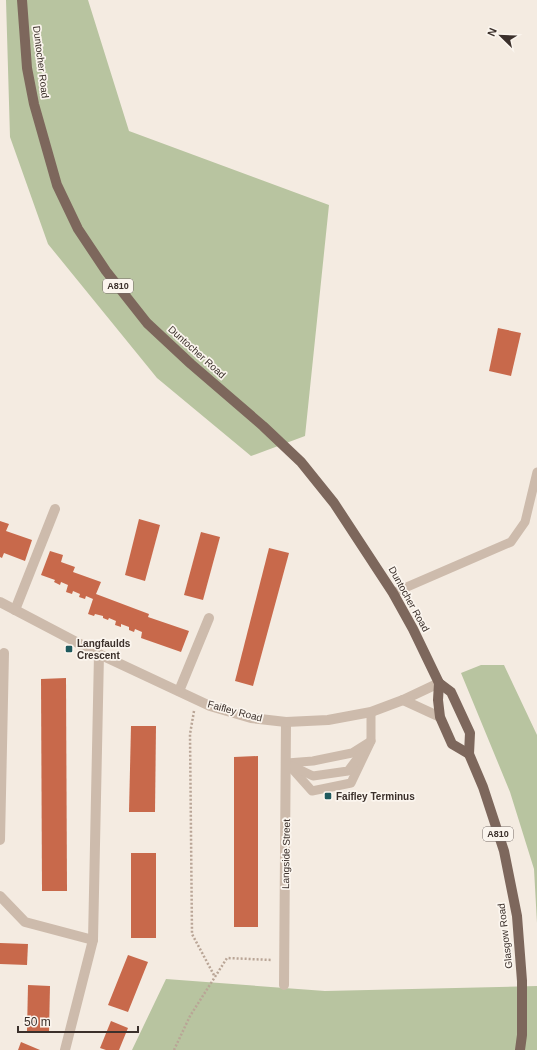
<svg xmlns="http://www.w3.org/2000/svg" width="537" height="1050" viewBox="0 0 537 1050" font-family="Helvetica,sans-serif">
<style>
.green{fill:#b8c4a0}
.building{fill:#c8694b}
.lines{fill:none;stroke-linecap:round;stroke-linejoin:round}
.path{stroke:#b9a596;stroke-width:2.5;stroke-dasharray:2 2;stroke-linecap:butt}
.service{stroke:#cdbbac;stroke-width:9}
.minor{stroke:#cdbbac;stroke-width:10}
.tertiary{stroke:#cdbbac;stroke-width:10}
.primary{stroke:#7d675c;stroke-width:10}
.poi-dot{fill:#1f5a5e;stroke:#fbf5ee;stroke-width:1.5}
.labels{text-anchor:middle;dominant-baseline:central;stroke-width:3.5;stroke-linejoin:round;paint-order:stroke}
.shield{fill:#fbf5ee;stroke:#756b66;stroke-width:1}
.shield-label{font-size:9px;font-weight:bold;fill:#3b302b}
.street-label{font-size:10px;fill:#3b302b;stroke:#fbf5ee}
.poi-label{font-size:10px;font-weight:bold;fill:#3b302b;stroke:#fbf5ee;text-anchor:start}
</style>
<rect width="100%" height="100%" fill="#f4ebe1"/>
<g class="green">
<path d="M6,0H88L129,131L329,205L305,436L251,456L157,378L48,244L10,137Z"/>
<path d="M481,665H504L537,735V923L534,869L510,792L461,673Z"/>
<path d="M166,979L325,991L537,986V1050H132Z"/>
</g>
<g class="building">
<path d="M498,328L521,333L511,376L489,371Z"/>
<path d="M139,519L160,525L145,581L125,575Z"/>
<path d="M0,521L9,524L6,531L32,540L25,561L4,553L2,558L0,557Z"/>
<path d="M201,532L220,537L203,600L184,595Z"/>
<path d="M269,548L289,553L253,686L235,681Z"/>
<path d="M50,551L63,555L61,562L75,567L73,572L101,582L96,594L149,614L148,617L189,631L181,652L141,638L142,632L135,629L134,632L129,630V627L121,624V627L115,625L116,621L109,618L108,620L103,618V616L95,614L94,616L88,614L93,599L86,596L85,599L79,597L80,594L73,591L72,594L66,592L68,585L61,582L60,585L54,582L55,580L41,575Z"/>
<path d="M66,678L67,891H42L41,679Z"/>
<path d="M131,726H156L155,812H129Z"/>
<path d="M258,756V927H234V757Z"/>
<rect x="131" y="853" width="25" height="85"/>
<path d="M0,943L28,944L27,965L0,964Z"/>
<path d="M128,955L148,962L128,1012L108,1005Z"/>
<path d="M28,985L50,986L49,1032L27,1031Z"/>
<path d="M111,1021L128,1028L119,1050H106L100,1048Z"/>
<path d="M21,1042L40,1050H18Z"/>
</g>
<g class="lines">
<g class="path">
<path d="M194,711L190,734L192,934L215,977"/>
<path d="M174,1050L190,1016L227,958L272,960"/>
</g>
<g class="service">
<path d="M393,593L511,542L525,522L537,472"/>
<path d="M287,763L312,791L351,783L371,741V712"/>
<path d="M287,763L313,761L352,753L371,741"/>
<path d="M292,766L313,776L348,771L360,755"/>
</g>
<g class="minor">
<path d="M15,610L55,509"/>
<path d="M179,691L209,618"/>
<path d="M0,840L4,653"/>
<path d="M0,896L25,922L93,940"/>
<path d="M284,985L286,722"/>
<path d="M65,1050L93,940L99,654"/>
</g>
<g class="tertiary">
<path d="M0,602L99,654L210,706L251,718L286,722L328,720L371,712L403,700L439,683"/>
<path d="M403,700L440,717"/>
</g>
<g class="primary">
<path d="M22,0L27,68L34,104L57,185L78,229L106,271L147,323L191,364L263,426L301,462L334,503L393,593L413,629L439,683L438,700L440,717L452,744L469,754"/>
<path d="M439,683L451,692L470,733L469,754L483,787L504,851L517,916L522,981V1035L520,1050"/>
</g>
</g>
<g class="poi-dot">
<rect x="65" y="645" width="8" height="8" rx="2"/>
<rect x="324" y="792" width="8" height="8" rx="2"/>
</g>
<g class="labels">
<g class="shield">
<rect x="103" y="279" width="30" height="14" rx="3"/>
<rect x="483" y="827" width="30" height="14" rx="3"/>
</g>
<g class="shield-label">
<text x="118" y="286">A810</text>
<text x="498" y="834">A810</text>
</g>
<g class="street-label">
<text transform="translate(41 62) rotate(83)">Duntocher Road</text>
<text transform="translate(197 352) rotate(42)">Duntocher Road</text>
<text transform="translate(409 599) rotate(61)">Duntocher Road</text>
<text transform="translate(235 711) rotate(15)">Faifley Road</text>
<text transform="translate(286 854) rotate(-89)">Langside Street</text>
<text transform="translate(505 936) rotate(-97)">Glasgow Road</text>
</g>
<g class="poi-label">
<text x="77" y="643">Langfaulds<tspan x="77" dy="12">Crescent</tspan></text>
<text x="336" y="796">Faifley Terminus</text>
</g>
</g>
<g transform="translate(501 36) rotate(293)" stroke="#fbf5ee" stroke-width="3" paint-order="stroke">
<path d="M0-3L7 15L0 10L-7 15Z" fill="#3b302b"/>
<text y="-6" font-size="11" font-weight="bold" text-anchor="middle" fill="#3b302b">N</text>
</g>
<path d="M18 1026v6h120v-6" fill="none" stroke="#3b302b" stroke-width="2"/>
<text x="24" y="1026" font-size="12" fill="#3b302b" stroke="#fbf5ee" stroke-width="3" paint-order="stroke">50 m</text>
</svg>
